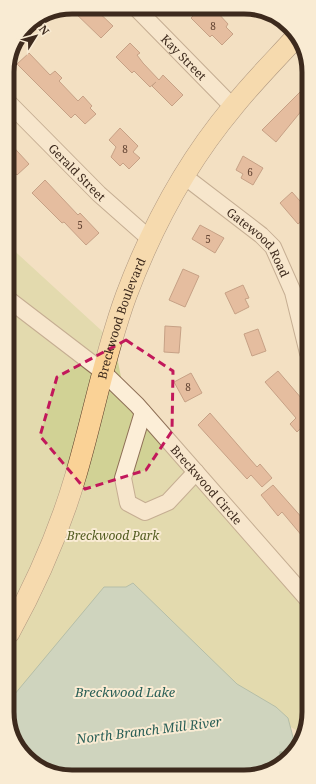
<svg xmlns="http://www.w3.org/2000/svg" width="316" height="784" viewBox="0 0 316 784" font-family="'Noto Serif',serif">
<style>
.green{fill:#d1d295}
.water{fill:#a5c5b9;stroke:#6a9586}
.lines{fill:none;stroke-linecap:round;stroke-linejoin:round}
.stream{stroke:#6a9586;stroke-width:4}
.building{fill:#d59374;stroke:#91543a}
.minor-casing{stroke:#8f7057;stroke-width:18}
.major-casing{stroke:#5d3e2c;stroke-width:22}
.minor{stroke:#fceed7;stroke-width:16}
.major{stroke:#fad296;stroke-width:21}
.marked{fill:none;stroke:#c2185b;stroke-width:3;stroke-dasharray:8 5;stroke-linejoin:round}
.labels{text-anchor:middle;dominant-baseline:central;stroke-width:4;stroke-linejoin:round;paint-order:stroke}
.number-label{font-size:10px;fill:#634433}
.street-label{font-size:12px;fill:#3d2a1d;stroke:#f9ebd3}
.park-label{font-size:12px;font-style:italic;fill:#535c21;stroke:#f9ebd3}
.water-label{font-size:13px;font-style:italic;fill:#2a5f57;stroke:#f9ebd3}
.rim{fill:none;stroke:#3d2a1d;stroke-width:5}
</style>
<rect width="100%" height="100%" fill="#f3e0c2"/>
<path class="green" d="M8,245L114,342L123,387L309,603V716L302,733L120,638L9,728Z"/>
<path class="water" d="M133,583L237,684L276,707L288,718L294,741L293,749L269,768L249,775L59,776L29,761L9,729V701L104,587H126Z"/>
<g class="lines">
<path class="stream" d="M281,753L289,757"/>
</g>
<g class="building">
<path d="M72,7H93L113,26L101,38L70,8Z"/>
<path d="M201,8H205L213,16L217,12L228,24L226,27L233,34L222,45L212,35L210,37L191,18Z"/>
<path d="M130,43L140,53L137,55L143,63L159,80L163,75L183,95L172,106L152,86L156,82L150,87L134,71L132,73L116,57Z"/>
<path d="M29,53L50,75L55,71L62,78L59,81L78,101L83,96L92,106L90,108L96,114L85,124L75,114L71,118L17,64Z"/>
<path d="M307,85V104L276,142L262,130Z"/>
<path d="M120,128L138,146L133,152L140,158L129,169L123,163L120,166L111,157L116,147L109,140Z"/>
<path d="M7,140L29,164L17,175L7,164Z"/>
<path d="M243,156L263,168L253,185L241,178L243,174L236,170Z"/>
<path d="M45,180L78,215L80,213L99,233L86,245L64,222L62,223L32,193Z"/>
<path d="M292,192L307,209V216L298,224L280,203Z"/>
<path d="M200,225L224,238L215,253L192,239Z"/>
<path d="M183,269L199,276L185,307L169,300Z"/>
<path d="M243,285L249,298L245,299L249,307L235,314L225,293Z"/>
<path d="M165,326L181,327L179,353L164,352Z"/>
<path d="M258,329L266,351L252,356L244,334Z"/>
<path d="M278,371L308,406V432L303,426L297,432L290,424L296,418L265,382Z"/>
<path d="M191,373L202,393L185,402L174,382Z"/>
<path d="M210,413L257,467L260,464L272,478L262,487L251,475L247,479L198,425Z"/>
<path d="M273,485L304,520L308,516V543L282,512L278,516L261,495Z"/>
</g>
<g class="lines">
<defs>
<g id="minor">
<path id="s1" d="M135,7L233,107"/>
<path id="s2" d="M7,101L99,194L151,240"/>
<path id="s3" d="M184,176L261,235L273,247L293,292L308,353"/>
<path id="s4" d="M8,299L102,371L137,405L309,601"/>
<path d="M143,412L123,478L128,503L145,512L168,502L196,472"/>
</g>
<g id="major">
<path id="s5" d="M9,633C36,584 59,532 75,478C93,418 104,356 126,296C151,229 187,162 233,107C253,82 275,60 296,37"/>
</g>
</defs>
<use href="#minor" class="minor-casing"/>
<use href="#major" class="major-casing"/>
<use href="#minor" class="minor"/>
<use href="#major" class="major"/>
</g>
<path d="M0 0H316V784H0ZM126,340L173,371L172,431L146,470L85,489L40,436L57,377Z" fill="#f3e0c2" fill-opacity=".55" fill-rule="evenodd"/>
<path class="marked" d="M126,340L173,371L172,431L146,470L85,489L40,436L57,377Z"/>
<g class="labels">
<g class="number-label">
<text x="213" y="26">8</text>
<text x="125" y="149">8</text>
<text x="250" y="172">6</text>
<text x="80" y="225">5</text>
<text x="208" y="239">5</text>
<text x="188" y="387">8</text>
</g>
<g class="street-label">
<text stroke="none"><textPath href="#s1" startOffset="70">Kay Street</textPath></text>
<text stroke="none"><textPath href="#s2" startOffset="100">Gerald Street</textPath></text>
<text stroke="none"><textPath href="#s3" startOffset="101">Gatewood Road</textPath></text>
<text stroke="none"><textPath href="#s5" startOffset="335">Breckwood Boulevard</textPath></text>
<text stroke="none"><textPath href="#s4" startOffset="273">Breckwood Circle</textPath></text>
</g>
<g class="park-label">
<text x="113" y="535">Breckwood Park</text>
</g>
<g class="water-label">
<text x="125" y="692">Breckwood Lake</text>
<text transform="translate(149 730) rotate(-7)">North Branch Mill River</text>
</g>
</g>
<path d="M0 0H316V784H0ZM72 14H244A58 58 0 0 1 302 72V712A58 58 0 0 1 244 770H72A58 58 0 0 1 14 712V72A58 58 0 0 1 72 14Z" fill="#f9ebd3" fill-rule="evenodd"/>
<path class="rim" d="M72 14H244A58 58 0 0 1 302 72V712A58 58 0 0 1 244 770H72A58 58 0 0 1 14 712V72A58 58 0 0 1 72 14Z"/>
<g transform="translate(36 36) rotate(53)" stroke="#f9ebd3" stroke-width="3" paint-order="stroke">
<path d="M0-3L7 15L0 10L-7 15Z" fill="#3d2a1d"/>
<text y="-6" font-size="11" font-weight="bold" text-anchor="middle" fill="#3d2a1d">N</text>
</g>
</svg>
